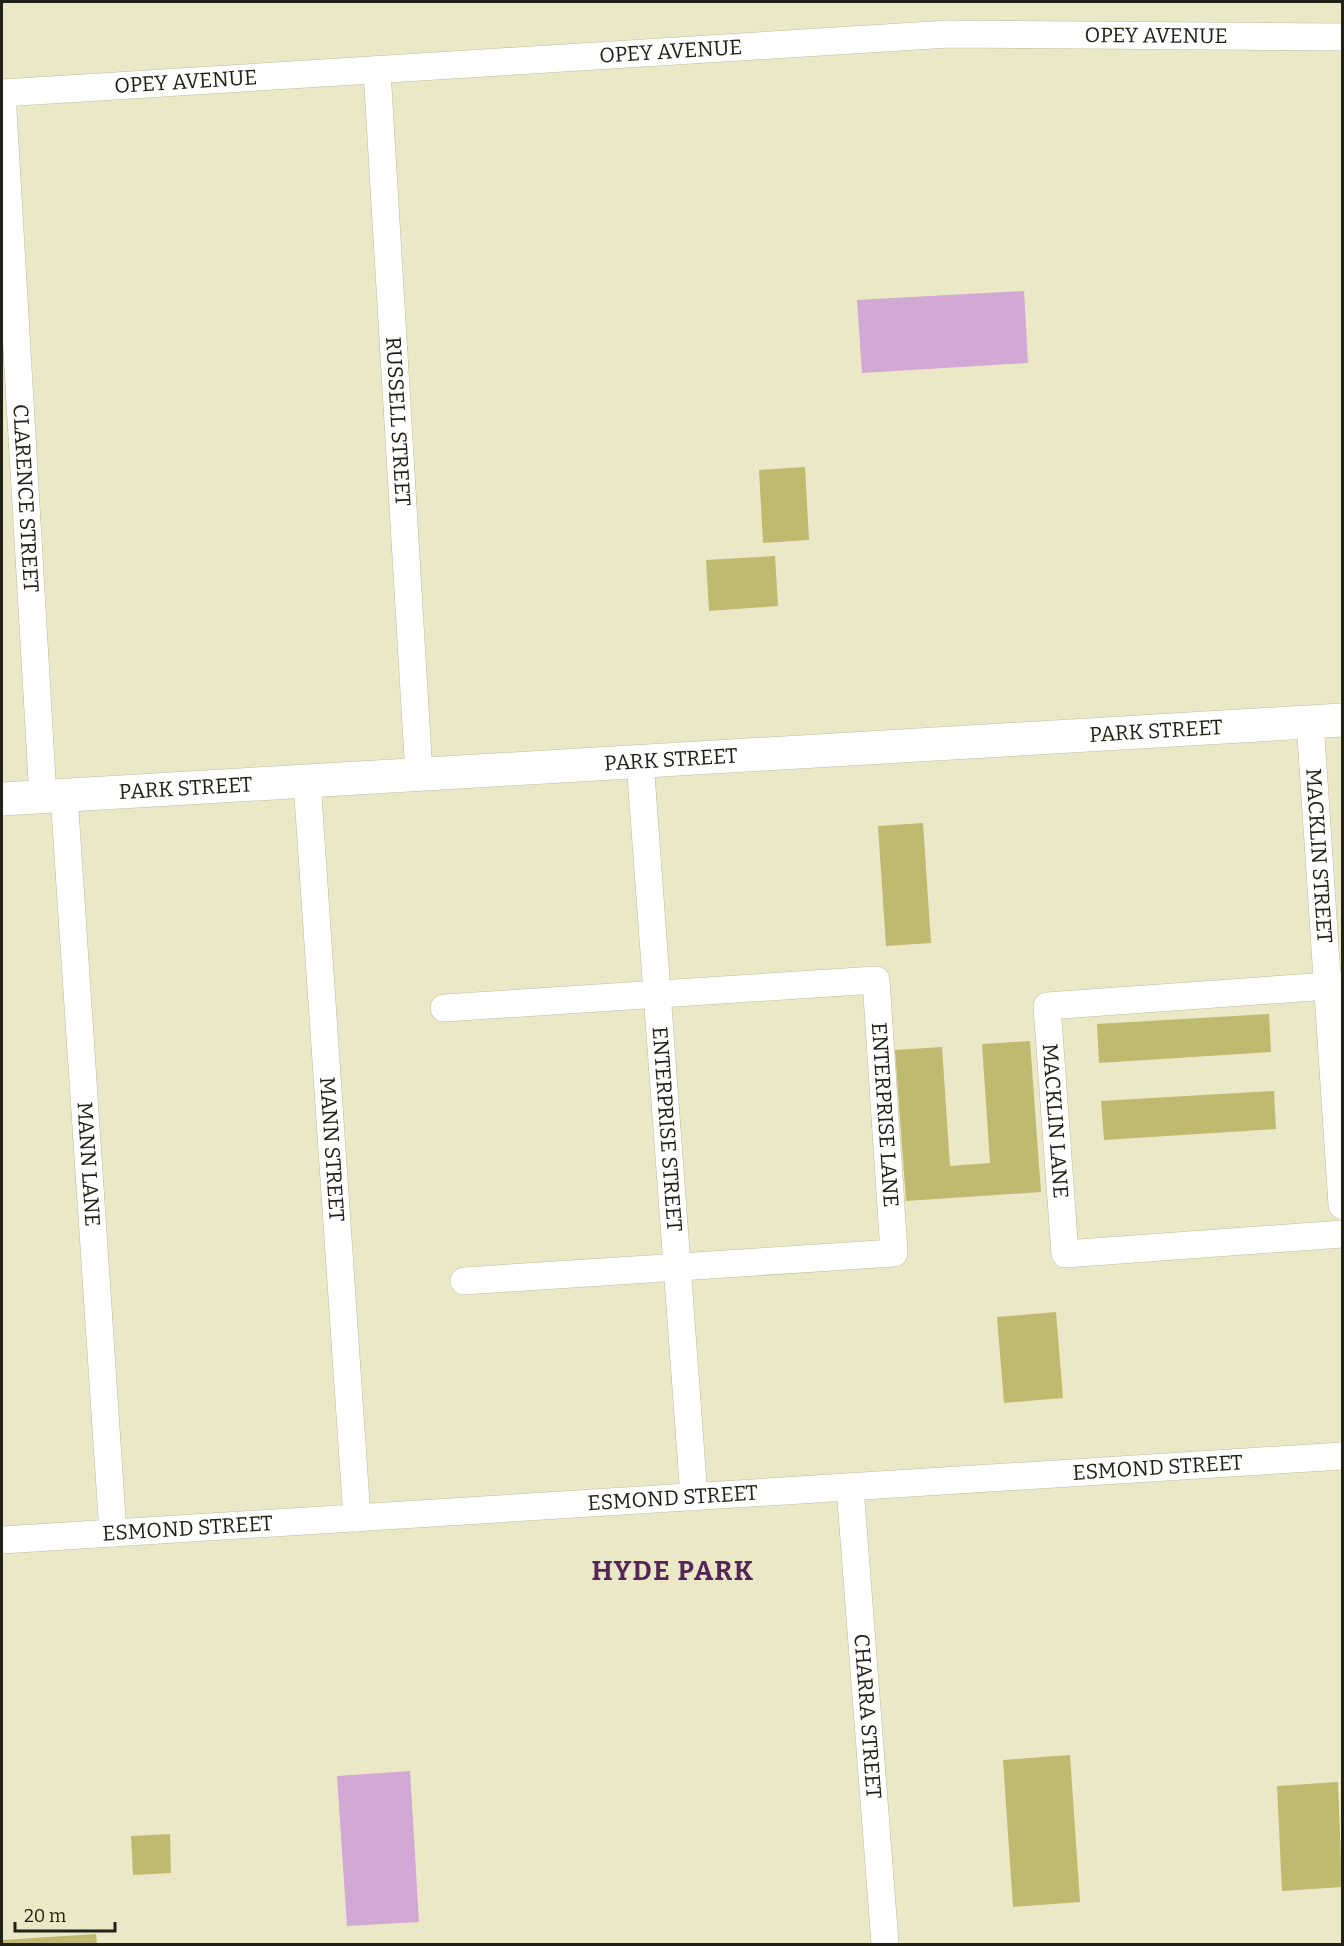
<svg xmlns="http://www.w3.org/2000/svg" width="1344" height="1946" viewBox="0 0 1344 1946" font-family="Bitter,serif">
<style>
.green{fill:#d2a8d4}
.building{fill:#c0b970}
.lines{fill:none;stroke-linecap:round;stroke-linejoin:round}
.minor-casing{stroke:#bebb9c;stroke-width:28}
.tertiary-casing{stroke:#bebb9c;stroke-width:34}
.minor{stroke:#fff;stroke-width:27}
.tertiary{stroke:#fff;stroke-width:33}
.labels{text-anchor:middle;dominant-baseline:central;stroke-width:6;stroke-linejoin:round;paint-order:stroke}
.street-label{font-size:21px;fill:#212014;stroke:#ebe8c8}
.district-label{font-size:27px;font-weight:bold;letter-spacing:1.5px;fill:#542658;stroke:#ebe8c8}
</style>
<rect width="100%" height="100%" fill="#ebe8c8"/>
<g class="green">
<path d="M1024,291L1028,363L862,373L857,300Z"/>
<path d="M410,1771L419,1922L347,1926L337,1776Z"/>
</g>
<g class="building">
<path d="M805,467L809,540L763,543L759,470Z"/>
<path d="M775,556L778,606L709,611L706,560Z"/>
<path d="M923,823L931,943L886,946L878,826Z"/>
<path d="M1269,1014L1271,1052L1099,1063L1097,1024Z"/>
<path d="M1030,1041L1041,1192L906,1201L895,1050L942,1047L950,1166L990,1163L982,1044Z"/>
<path d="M1274,1091L1276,1129L1104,1140L1101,1101Z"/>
<path d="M1056,1312L1063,1398L1004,1403L997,1317Z"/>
<path d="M1070,1755L1080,1902L1013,1907L1003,1760Z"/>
<path d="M1338,1782L1342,1887L1282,1891L1277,1786Z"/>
<path d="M170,1834L171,1873L133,1875L131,1836Z"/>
<path d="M96,1934L97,1944H2V1940Z"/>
</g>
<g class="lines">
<defs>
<g id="minor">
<path id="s1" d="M377,70L419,775"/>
<path id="s2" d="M2,93L949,34L1342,37"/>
<path id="s3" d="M2,93L43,797"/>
<path id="s4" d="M1310,721L1342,1205"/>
<path id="s5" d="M640,761L694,1497"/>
<path id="s6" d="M307,781L357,1518"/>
<path id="s7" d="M64,795L113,1533"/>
<path id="s8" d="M1342,985L1047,1006L1065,1254L1342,1234"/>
<path id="s9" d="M444,1008L876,980L894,1253L464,1281"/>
<path id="s10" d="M850,1487L885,1944"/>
<path id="s11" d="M2,1540L1342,1456"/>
</g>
<g id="tertiary">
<path id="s12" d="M2,799L1342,720"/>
</g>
</defs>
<use href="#minor" class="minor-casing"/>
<use href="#tertiary" class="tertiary-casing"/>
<use href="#minor" class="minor"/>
<use href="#tertiary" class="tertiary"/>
</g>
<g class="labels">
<g class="street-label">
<text stroke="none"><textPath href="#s2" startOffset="1156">OPEY AVENUE</textPath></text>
<text stroke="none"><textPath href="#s2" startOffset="670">OPEY AVENUE</textPath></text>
<text stroke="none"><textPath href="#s2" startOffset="184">OPEY AVENUE</textPath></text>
<text stroke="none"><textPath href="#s1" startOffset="352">RUSSELL STREET</textPath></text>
<text stroke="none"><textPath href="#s3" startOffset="406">CLARENCE STREET</textPath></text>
<text stroke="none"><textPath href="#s12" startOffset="1156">PARK STREET</textPath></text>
<text stroke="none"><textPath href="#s12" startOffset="670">PARK STREET</textPath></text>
<text stroke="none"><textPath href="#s12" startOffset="184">PARK STREET</textPath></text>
<text stroke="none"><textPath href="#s4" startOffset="135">MACKLIN STREET</textPath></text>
<text stroke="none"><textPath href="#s9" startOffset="568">ENTERPRISE LANE</textPath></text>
<text stroke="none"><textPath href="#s8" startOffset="411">MACKLIN LANE</textPath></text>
<text stroke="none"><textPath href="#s5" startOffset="369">ENTERPRISE STREET</textPath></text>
<text stroke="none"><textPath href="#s6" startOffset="369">MANN STREET</textPath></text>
<text stroke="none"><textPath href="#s7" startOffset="370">MANN LANE</textPath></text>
<text stroke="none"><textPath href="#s11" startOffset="1158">ESMOND STREET</textPath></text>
<text stroke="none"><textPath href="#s11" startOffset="672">ESMOND STREET</textPath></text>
<text stroke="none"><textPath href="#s11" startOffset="186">ESMOND STREET</textPath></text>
<text stroke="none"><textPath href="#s10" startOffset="230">CHARRA STREET</textPath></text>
</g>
<g class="district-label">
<text x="673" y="1571">HYDE PARK</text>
</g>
</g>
<rect width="1344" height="1946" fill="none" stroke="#212014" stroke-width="6"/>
<path d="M15 1922v9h100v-9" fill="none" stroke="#212014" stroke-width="3"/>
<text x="24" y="1922" font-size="18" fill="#212014" stroke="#ebe8c8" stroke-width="4.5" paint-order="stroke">20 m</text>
</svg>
